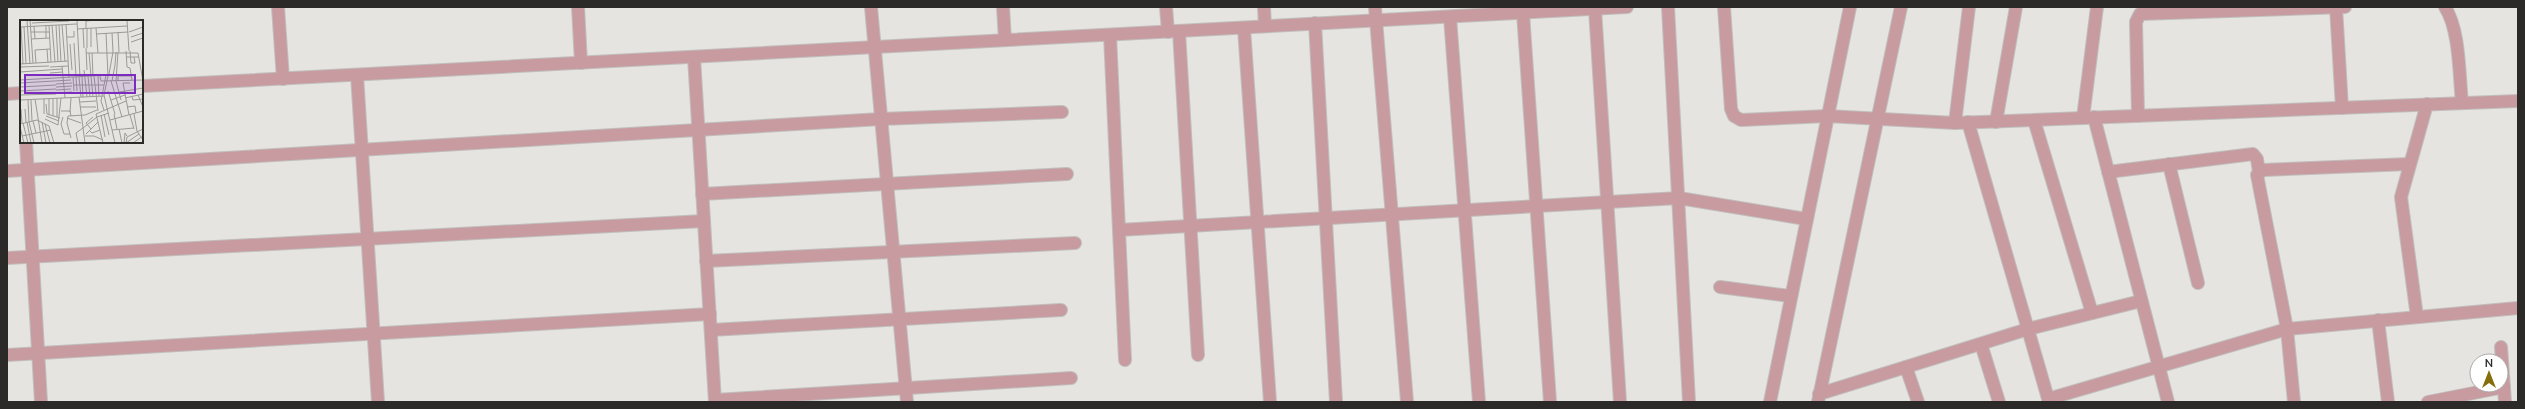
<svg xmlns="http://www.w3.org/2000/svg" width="2525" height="409" viewBox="0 0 2525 409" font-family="Mulish,sans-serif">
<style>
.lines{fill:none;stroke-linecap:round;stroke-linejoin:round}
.minor-casing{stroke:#c1bfbc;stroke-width:14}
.tertiary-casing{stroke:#c1bfbc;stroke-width:14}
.minor{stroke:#c79ba0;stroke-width:12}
.tertiary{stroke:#c79ba0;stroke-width:12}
.inset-road{fill:none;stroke:#9b9a97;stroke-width:1}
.view{fill:#7b2cbf;fill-opacity:0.15;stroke:#7b2cbf;stroke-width:2}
.inset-edge{fill:none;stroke:#2b2a29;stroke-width:2}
</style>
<rect width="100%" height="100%" fill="#e6e4e1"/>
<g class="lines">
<defs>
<g id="minor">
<path d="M278,7L283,79"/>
<path d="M578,7L581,63"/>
<path d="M871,7L907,402"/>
<path d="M1003,7L1005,40"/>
<path d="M1166,7L1168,32"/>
<path d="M1375,7L1407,402"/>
<path d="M1668,7L1689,402"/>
<path d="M1724,7L1731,109L1734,116L1741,120L1827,116L1955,123L2518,101"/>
<path d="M2336,7L2342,108"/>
<path d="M2445,7C2460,30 2459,75 2462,103"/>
<path d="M1595,9L1620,402"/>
<path d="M1523,13L1550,402"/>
<path d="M1450,17L1479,402"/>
<path d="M1315,23L1336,402"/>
<path d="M1244,28L1270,402"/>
<path d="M1179,31L1198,355"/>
<path d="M1110,35L1125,360"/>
<path d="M694,57L715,402"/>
<path d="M357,75L378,402"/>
<path d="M2138,116L2136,22L2140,14L2345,7"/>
<path d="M2094,117L2168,402"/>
<path d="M2083,118L2097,7"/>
<path d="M2034,120L2092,313"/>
<path d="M1968,122L2049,402"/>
<path d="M1996,122L2016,7"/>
<path d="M1955,123L1969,7"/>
<path d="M26,142L41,402"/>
<path d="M2169,164L2198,283"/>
<path d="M7,171L881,119L1062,112"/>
<path d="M2108,172L2253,154L2257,159L2259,172"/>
<path d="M702,194L1067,174"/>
<path d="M1119,230L1679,198L1806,219"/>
<path d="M7,258L704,221"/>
<path d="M706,261L1075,243"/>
<path d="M1720,287L1790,296"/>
<path d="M2417,317L2401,197L2427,104"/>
<path d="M2378,320L2388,402"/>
<path d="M711,330L1061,310"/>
<path d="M1981,344L1999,402"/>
<path d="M2501,347L2505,402"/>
<path d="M7,355L710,314"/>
<path d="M1906,367L1918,402"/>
<path d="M1819,394L2028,329L2141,301"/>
<path d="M2048,399L2287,329L2518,308"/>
<path d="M715,400L1071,378"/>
<path d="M1770,402L1850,7"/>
<path d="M2294,402L2287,329L2257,175L2263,170L2409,164"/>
<path d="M2428,402L2504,387"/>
</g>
<g id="tertiary">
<path d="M1264,7L1265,26"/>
<path d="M142,86L1627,7"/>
<path d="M7,94L21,93"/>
<path d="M1818,402L1901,7"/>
</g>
</defs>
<use href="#minor" class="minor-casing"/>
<use href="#tertiary" class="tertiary-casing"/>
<use href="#minor" class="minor"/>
<use href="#tertiary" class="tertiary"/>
</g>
<g transform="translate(20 20)">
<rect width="123" height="123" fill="#e6e4e1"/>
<path class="inset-road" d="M7,0L10,44M10,0L13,43M57,0L60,57M107,0L109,31M12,3L49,1M46,4L49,57M26,5V18M29,5L31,42M32,5L35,42M36,5L38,42M39,5L41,42M42,5L45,42M14,6L15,19M0,7L57,4M1,7L3,44M4,7L6,44M63,8L64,28M66,8V1L77,0M67,8V28M71,8V27M76,8L78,33M57,9L107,6M11,12H29M98,12L99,32M109,12L123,7M86,13L88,56L84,75L95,123M76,14L108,12M47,17H54V11M111,17L123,13M11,19L30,18M111,22L123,18M54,23L56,57M50,24L52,50M66,28L67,50M27,29L28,43M15,30L16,43M15,30L30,29M106,31L107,47L110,48L112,60M110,31L111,43H115L114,37M66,33H118L123,61M69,33L71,56M72,33L73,56M106,37H119M0,44L48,41M95,45L96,32M42,46L45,78M0,47L29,46M30,47L48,46M64,50L67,77M0,52L42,49M30,53L43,52M89,54L93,32L92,13M68,56L70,77M71,56L73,77M74,56L78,91M78,56L79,76M80,56L81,61L123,60M53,57L54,71M56,57L57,71M59,57L61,77M62,57L63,77M0,60L88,55M91,61L102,97M92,61L95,45M96,61L98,32M96,61L101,80M98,61V56H111M0,63L51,60M36,64L52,63M54,65H84M0,67L36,65M36,67L52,66M36,70L51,69M0,71L36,69M88,71L95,94M36,73L52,72M94,73L123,68M0,75L36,74M118,75L123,87M59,77L65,123M112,77L113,80L123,79M105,78L123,74M15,79L22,123M24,79V94M29,79V95M33,79V96M0,80L84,76M8,80L9,102M11,80L12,101M91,80L105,75M60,82L76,81M26,84L27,94L40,98M60,87H76M107,87L115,86L116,93M1,89L2,103M5,89L6,102M84,90L81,81L86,55M41,91H50L51,96M50,92L51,78M84,94L89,115M94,94L97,109M114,94L117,111L123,120M81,95L85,117M109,95L103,63H110M110,95L114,109M26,96L39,101M37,97V78M43,97L41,104L44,114H50M47,98L61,103M25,99L38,105L41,78M90,100L123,91M13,101L16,113M7,102L11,123M9,102L14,123M22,102L26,123M3,103L8,123M0,104L17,100L29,106L34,123M25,104L30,123M0,107L4,123M63,108L77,97L89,93M71,109L66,103L73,97M99,109L102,123M69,110L72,113L80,110M92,110L114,108M66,114L78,102M2,116L31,110M65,116H74L83,120M51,118L47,103L48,96L65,95L77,90M58,123L56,113L63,108M83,123L76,94L106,81M104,123L105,113L107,116M106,123L107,117L123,109M106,123L119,114M113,123L123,116"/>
<path class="view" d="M5,55H115V73H5Z"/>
<rect width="123" height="123" class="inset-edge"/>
</g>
<rect width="2525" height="409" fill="none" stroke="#2b2a29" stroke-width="16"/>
<g transform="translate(2489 373)"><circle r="19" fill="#ffffff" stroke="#aaaaa9"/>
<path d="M0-3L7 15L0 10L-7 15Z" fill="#856e0c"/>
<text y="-6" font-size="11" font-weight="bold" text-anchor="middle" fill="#2b2a29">N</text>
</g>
</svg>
